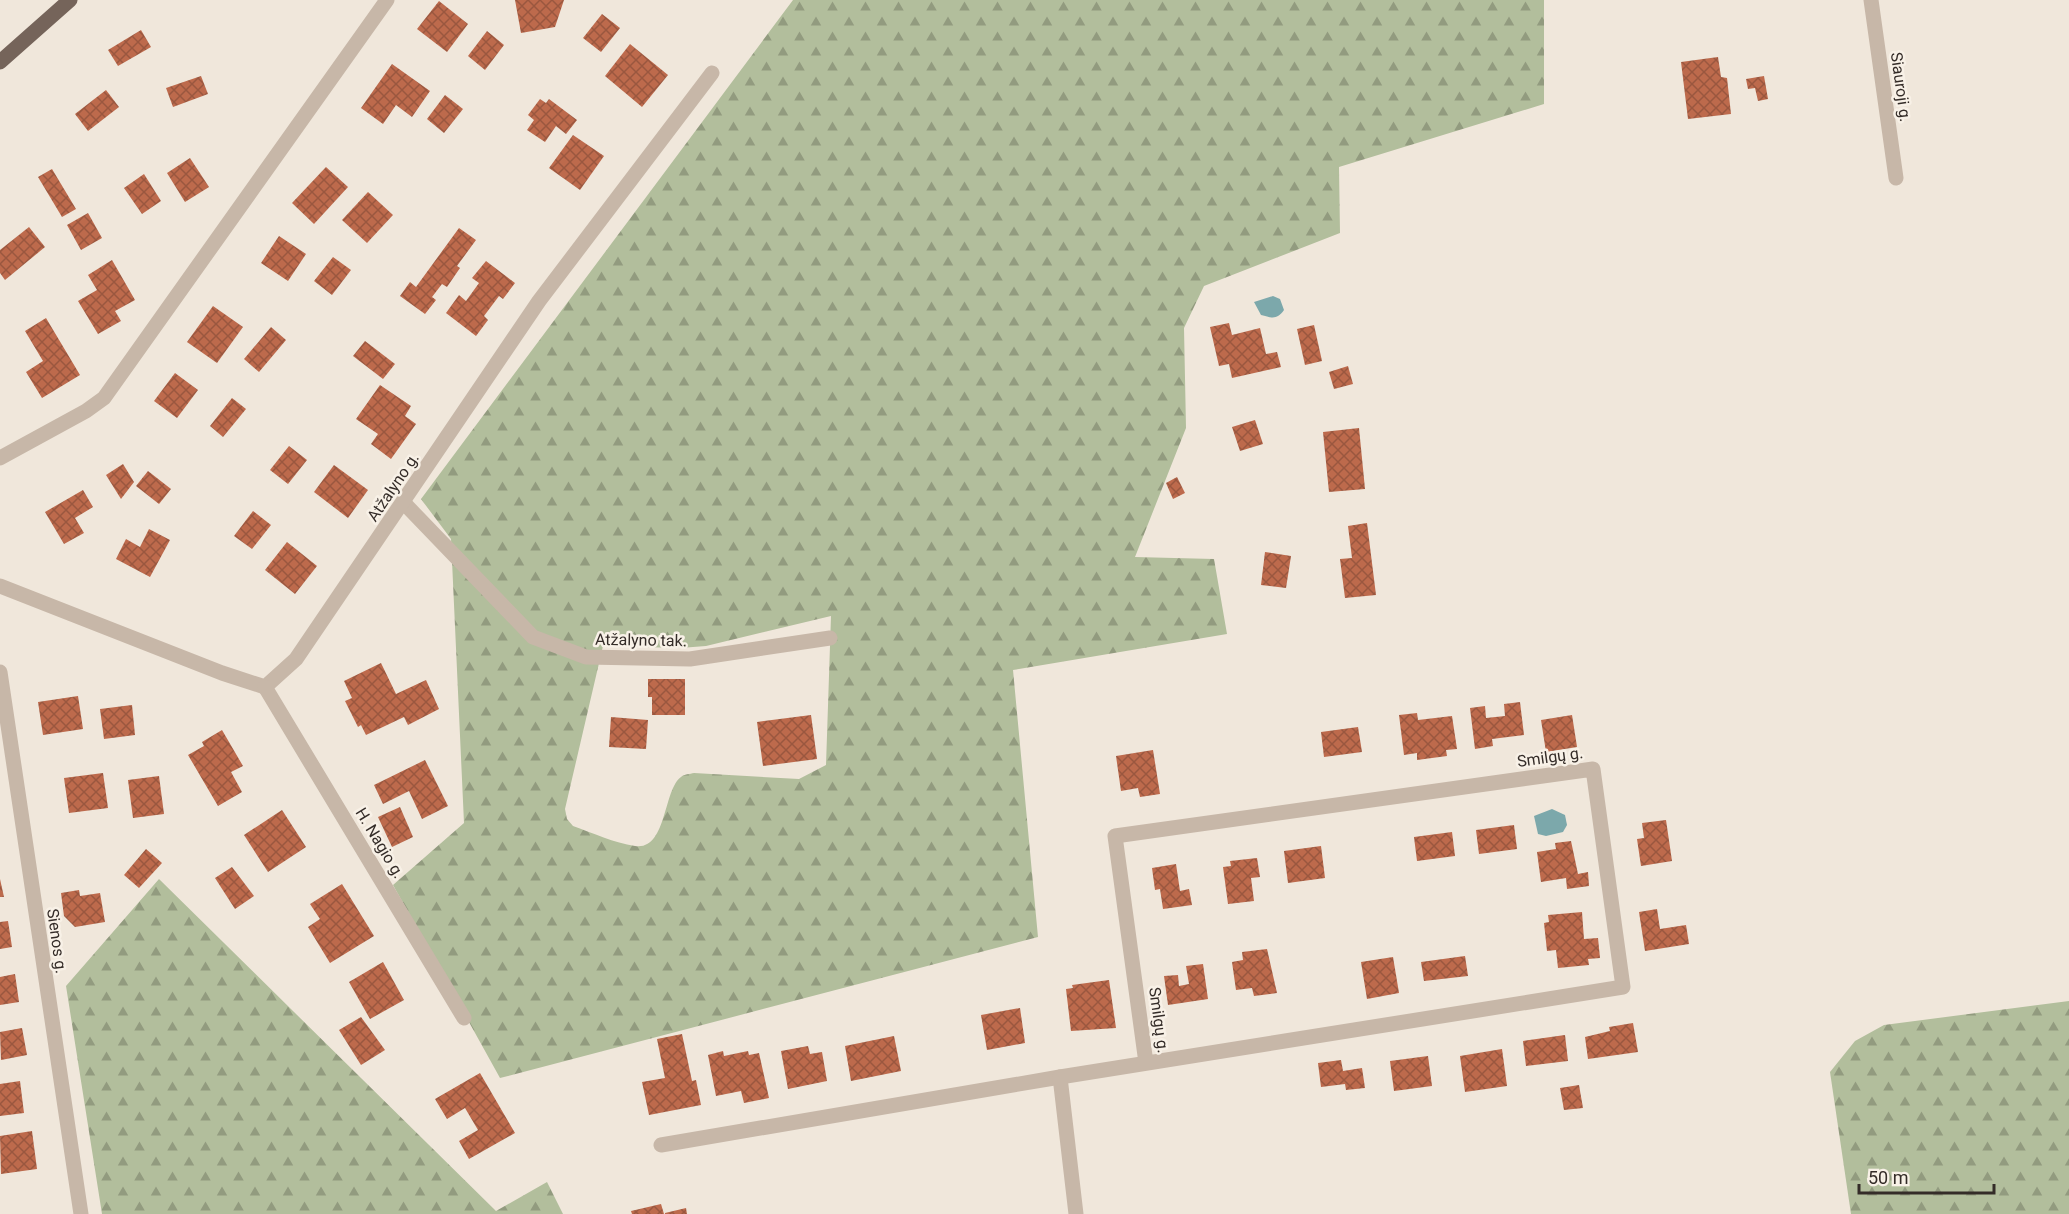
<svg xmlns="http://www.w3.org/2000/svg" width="2069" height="1214" viewBox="0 0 2069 1214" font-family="Roboto,sans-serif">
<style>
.forest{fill:url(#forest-firs);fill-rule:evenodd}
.water{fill:#7ca8ab}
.building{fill:url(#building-cross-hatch)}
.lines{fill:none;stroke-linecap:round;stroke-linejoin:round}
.street{stroke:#c7b7a8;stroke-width:15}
.primary{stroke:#75645a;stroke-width:15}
.labels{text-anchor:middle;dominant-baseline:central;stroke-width:5;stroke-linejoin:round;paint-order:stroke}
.street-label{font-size:16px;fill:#342c28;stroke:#f8f1e7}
</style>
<defs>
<pattern id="forest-firs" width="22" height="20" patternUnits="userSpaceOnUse" patternTransform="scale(1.5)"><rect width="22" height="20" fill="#b2be9c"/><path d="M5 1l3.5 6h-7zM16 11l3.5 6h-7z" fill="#929b7f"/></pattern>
<pattern id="building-cross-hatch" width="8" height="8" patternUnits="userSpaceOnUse" patternTransform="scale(1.5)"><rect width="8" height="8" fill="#bd6a4c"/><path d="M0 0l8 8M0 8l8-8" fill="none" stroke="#9a573f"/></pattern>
</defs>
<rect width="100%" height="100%" fill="#f0e7db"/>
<g class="forest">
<path d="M793,0H1544V104L1339,167L1340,233L1204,286L1184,328L1186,428L1135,557L1214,559L1227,634L1013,670L1038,937L500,1078L393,885L464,823L451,539L421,499ZM831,616L826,765L799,779L694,773C690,774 684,774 681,777C663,790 667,851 635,846C614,843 593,833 573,826L567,819L565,809L603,646L680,648L706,646Z"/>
<path d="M159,879L496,1211L547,1182L563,1214H102L66,986Z"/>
<path d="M2069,1001V1214H1851L1830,1072L1855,1041L1884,1025Z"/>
</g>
<g class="water">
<path d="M1273,296L1280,299L1284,310C1277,320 1272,318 1261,315L1254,302Z"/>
<path d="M1552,809L1565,815L1567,825L1563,832L1546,836L1538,834L1534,816Z"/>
</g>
<g class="building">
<path d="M515,0H564L555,27L521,33Z"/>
<path d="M439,1L468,24L447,52L417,29Z"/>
<path d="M602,14L620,28L601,52L583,38Z"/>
<path d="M141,30L151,47L118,66L108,50Z"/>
<path d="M487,31L504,45L485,70L468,56Z"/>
<path d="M630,44L668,75L642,107L605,76Z"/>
<path d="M1718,57L1721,77L1727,78L1731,114L1688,119L1681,62Z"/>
<path d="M392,64L430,91L412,117L396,105L383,124L361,108Z"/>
<path d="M201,76L208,94L173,107L166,88Z"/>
<path d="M1764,76L1768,99L1758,101L1755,88L1748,89L1746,79Z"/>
<path d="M106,90L119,107L88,131L75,114Z"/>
<path d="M445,95L463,109L444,133L427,119Z"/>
<path d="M540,99L546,103L549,99L577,120L566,134L556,126L545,142L527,130L534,120L528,115Z"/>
<path d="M573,135L604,156L580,190L549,168Z"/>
<path d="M190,158L209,187L185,202L167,173Z"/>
<path d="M326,167L348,187L314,224L292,203Z"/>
<path d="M52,169L76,209L62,217L38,177Z"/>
<path d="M144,174L161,201L142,214L124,188Z"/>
<path d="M368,192L393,215L367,243L342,220Z"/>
<path d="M88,213L102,238L81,250L67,225Z"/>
<path d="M29,227L45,247L5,280L0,273V250Z"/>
<path d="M459,228L476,240L457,266L460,268L447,287L442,284L432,297L436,300L425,314L400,296L410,282L416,287Z"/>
<path d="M279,236L306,254L288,281L261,263Z"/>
<path d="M333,257L351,270L332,295L314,281Z"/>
<path d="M112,260L135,300L115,311L121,321L98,334L78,301L97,290L88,275Z"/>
<path d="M486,261L515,283L503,299L499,296L484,316L488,320L476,336L446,313L459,295L466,301L479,283L472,278Z"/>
<path d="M213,306L243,327L217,363L187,342Z"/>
<path d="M46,318L80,375L42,398L26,372L43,361L25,331Z"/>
<path d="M1229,323L1232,335L1260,328L1266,354L1277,352L1281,367L1232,378L1229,364L1219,366L1210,327Z"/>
<path d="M1314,325L1322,361L1305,365L1297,329Z"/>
<path d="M271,327L286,340L259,372L244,359Z"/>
<path d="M365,341L395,364L383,379L353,356Z"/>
<path d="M1348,366L1353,384L1334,389L1329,372Z"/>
<path d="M175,373L198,390L177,418L154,401Z"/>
<path d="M380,385L411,406L405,416L416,424L391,459L371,444L378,434L356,419Z"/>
<path d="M232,398L246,409L223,437L210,426Z"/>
<path d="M1255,420L1263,444L1240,451L1232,427Z"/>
<path d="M1359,428L1365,489L1329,492L1323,432Z"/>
<path d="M289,446L307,460L288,484L270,470Z"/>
<path d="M123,464L134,482L121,499L106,475Z"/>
<path d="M334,465L368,490L348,518L314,492Z"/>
<path d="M148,471L171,489L159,504L136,486Z"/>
<path d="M1177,477L1185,493L1173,499L1166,483Z"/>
<path d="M83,490L93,507L75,518L84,533L64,544L45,512Z"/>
<path d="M253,511L271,525L252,549L234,536Z"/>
<path d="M1367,523L1376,595L1345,598L1340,559L1352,558L1348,526Z"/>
<path d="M149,529L170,540L150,577L116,559L126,539L140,547Z"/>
<path d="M287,542L317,566L295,594L265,570Z"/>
<path d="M1265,552L1291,556L1286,588L1261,585Z"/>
<path d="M381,663L396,694L426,680L439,709L408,725L404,717L366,735L361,725L358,727L345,701L352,698L344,681Z"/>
<path d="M648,679H685V715H652V697H648Z"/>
<path d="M78,696L83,729L43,735L38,702Z"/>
<path d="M1520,702L1524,735L1492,739L1493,746L1475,749L1470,708L1485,706L1486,718L1505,716L1504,704Z"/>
<path d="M132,705L135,735L104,739L100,709Z"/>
<path d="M1417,713L1418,720L1452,716L1457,749L1446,750L1447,756L1417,760V753L1404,755L1399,715Z"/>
<path d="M811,715L817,759L763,766L757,722Z"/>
<path d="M1572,715L1577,747L1546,752L1541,720Z"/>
<path d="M611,717L648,720L646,749L609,747Z"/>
<path d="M1358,727L1362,752L1324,757L1321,732Z"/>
<path d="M222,730L243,766L231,772L242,792L218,806L188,755L204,746L202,742Z"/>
<path d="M1153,750L1160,794L1140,797L1138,788L1121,791L1116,756Z"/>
<path d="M425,760L448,806L422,819L409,791L383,804L374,785Z"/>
<path d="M103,773L108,808L69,813L64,778Z"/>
<path d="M159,776L164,814L133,818L128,780Z"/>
<path d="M400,807L413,837L392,847L378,817Z"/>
<path d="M282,810L306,847L268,872L244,835Z"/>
<path d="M1666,820L1672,861L1641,866L1637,839L1644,838L1642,823Z"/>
<path d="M1514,825L1517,849L1479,854L1476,830Z"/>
<path d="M1452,832L1455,856L1417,861L1414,837Z"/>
<path d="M1571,841L1578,874L1588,872L1589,886L1567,889L1566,878L1541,882L1537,852L1556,849L1555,843Z"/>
<path d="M1321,846L1325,878L1288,883L1284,851Z"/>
<path d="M146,849L162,863L139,888L124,875Z"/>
<path d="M1257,858L1260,877L1251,878L1254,901L1228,904L1223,867L1231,866L1230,861Z"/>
<path d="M1176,864L1180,891L1189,889L1192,905L1163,909L1160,889L1155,890L1152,868Z"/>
<path d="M232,867L254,896L235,909L215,878Z"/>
<path d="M0,879L4,897H0Z"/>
<path d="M342,884L374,936L330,963L308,927L320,919L310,904Z"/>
<path d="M79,890L80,896L100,893L105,922L75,927L64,916L61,893Z"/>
<path d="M1657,909L1660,929L1686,925L1689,944L1645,951L1639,912Z"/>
<path d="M1582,912L1584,939L1598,938L1600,958L1588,959L1589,965L1558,968L1556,950L1547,951L1544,923L1549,922L1548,915Z"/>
<path d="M8,921L12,947L0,949V922Z"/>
<path d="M1267,949L1277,993L1254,996L1252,988L1236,990L1232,962L1243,960L1242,952Z"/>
<path d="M1465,956L1468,976L1424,981L1421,962Z"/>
<path d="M1393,957L1399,993L1367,999L1361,962Z"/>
<path d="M383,962L404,1000L370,1019L349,982Z"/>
<path d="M1203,964L1208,999L1168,1005L1164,976L1178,975L1179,986L1189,984L1186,966Z"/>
<path d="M15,974L19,1002L0,1005V977Z"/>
<path d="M1109,980L1116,1028L1071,1031L1066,989L1073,988L1072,985Z"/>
<path d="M1020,1008L1025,1043L987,1050L981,1015Z"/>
<path d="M361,1017L385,1050L361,1065L339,1030Z"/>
<path d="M1633,1023L1638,1052L1588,1059L1585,1037L1610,1031L1609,1027Z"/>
<path d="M22,1028L27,1055L1,1060L0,1032Z"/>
<path d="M682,1034L692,1081L696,1080L701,1105L649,1115L642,1082L665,1078L657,1039Z"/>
<path d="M1565,1035L1568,1061L1526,1066L1523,1041Z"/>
<path d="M894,1036L901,1071L851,1081L845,1046Z"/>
<path d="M808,1046L810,1054L822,1052L827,1081L788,1089L781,1051Z"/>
<path d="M1502,1049L1507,1086L1465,1092L1460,1056Z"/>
<path d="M723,1051L724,1056L748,1051L749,1055L759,1053L769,1098L744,1103L741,1091L716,1096L708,1055Z"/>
<path d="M1428,1056L1432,1086L1394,1091L1390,1061Z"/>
<path d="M1341,1060L1343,1071L1362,1068L1365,1088L1346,1090L1345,1084L1321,1087L1318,1063Z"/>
<path d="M480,1073L515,1133L469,1159L459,1141L478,1130L465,1108L447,1119L435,1099Z"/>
<path d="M20,1081L24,1113L0,1116V1084Z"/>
<path d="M1579,1085L1583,1108L1564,1110L1560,1088Z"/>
<path d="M32,1131L37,1169L1,1174L0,1136Z"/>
<path d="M661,1204L664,1214H632L631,1211Z"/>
<path d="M686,1208L687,1214H665V1213Z"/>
</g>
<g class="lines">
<g class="street">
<path d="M1871,0L1896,178"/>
<path d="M0,458L86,411L104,398L387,0"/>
<path d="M404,503L533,637L586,657L690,659L830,638"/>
<path d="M0,586L222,673L265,687L296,659L539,301L712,73"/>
<path d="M0,672L81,1214"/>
<path d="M265,687L464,1018"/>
<path d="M661,1145L1060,1077"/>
<path d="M1076,1214L1060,1077L1623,987L1593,769L1115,836L1146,1063"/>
</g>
<path class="primary" d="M0,62L70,0"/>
</g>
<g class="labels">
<g class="street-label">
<text transform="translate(1901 87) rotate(82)">Siauroji g.</text>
<text transform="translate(393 487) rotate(-56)">Atžalyno g.</text>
<text transform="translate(641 640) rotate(1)">Atžalyno tak.</text>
<text transform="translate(1550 757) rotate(-8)">Smilgų g.</text>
<text transform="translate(380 843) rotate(59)">H. Nagio g.</text>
<text transform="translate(57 941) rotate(82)">Sienos g.</text>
<text transform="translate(1159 1020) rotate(82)">Smilgų g.</text>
</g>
</g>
<path d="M1859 1184v9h135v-9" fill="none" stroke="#342c28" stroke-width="3"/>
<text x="1868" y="1184" font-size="18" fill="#342c28" stroke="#f8f1e7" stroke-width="4.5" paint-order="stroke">50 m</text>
</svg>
